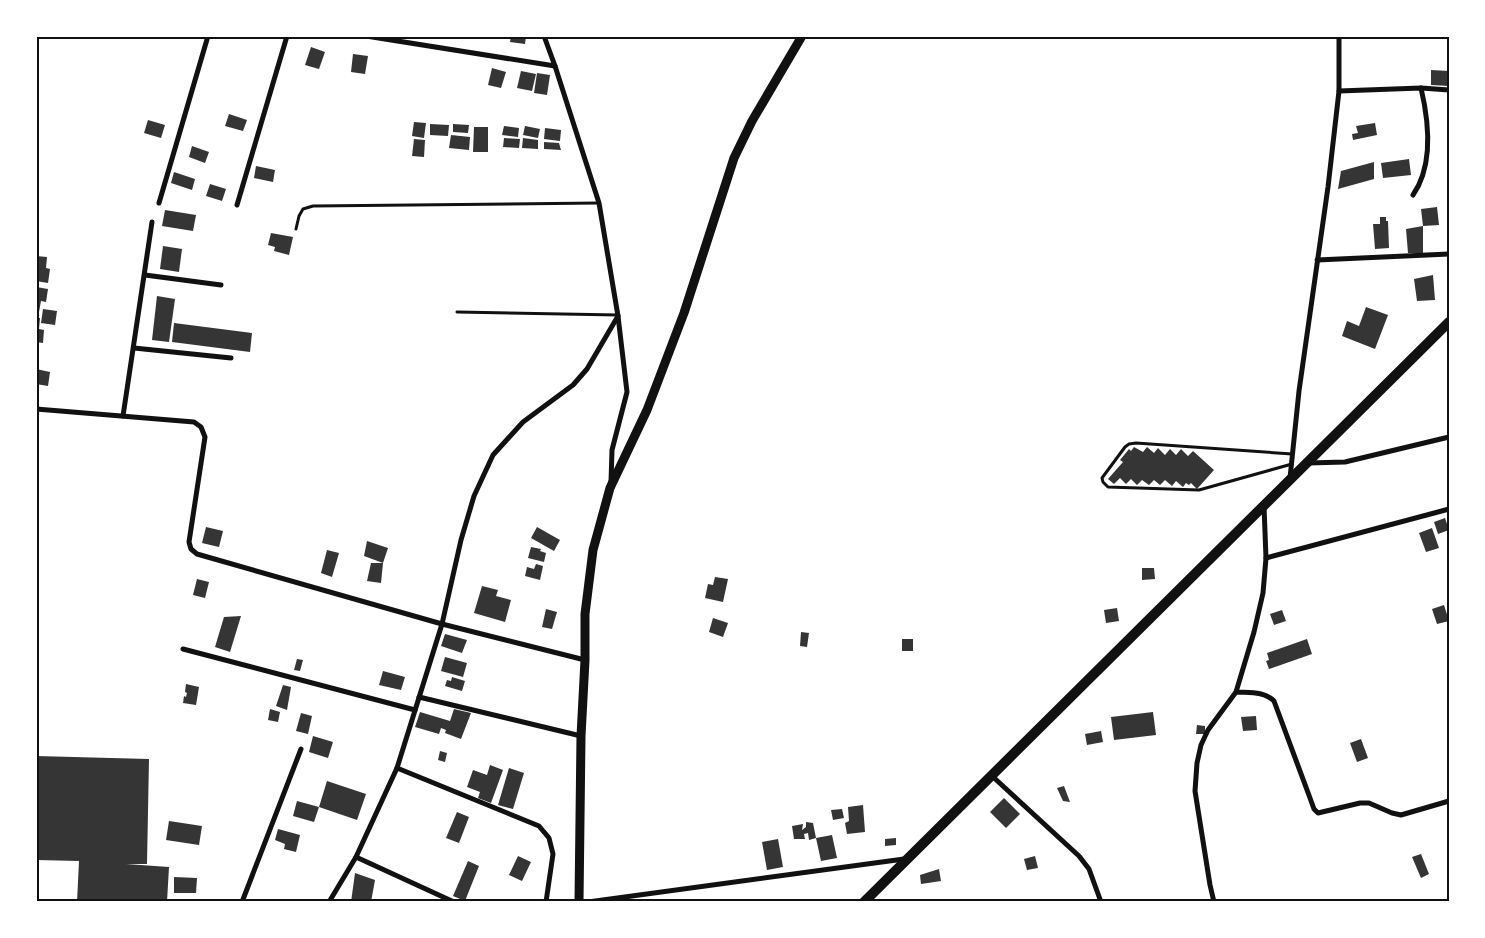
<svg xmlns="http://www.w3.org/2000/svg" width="1485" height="938" viewBox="0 0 1485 938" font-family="'Alegreya Sans',sans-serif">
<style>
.building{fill:#353535}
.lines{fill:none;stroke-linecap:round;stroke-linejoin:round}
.service{stroke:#111;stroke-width:3}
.minor{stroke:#111;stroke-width:5}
.secondary{stroke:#111;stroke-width:9}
.trunk{stroke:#111;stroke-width:10}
.neatline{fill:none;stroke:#111;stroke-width:2}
</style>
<rect width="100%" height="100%" fill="#fff"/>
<g class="building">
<path d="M511,36H526L525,44L510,42Z"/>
<path d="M311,47L325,52L319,69L305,65Z"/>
<path d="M353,54L368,56L365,74L351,72Z"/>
<path d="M492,68L506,72L501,88L488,85Z"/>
<path d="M1431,70L1449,71V86L1431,85Z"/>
<path d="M521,71L536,74L532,91L517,88Z"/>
<path d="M537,73L550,75L547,95L534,93Z"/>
<path d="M229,114L247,120L243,131L225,126Z"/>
<path d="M148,120L165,125L161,138L144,133Z"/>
<path d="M414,122L426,123L424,138L412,136Z"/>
<path d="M1375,123L1377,135L1353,140L1352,134L1358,133L1356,126Z"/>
<path d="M430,124L449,125L448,136L430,135Z"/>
<path d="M453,124L469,125L468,133L453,132Z"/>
<path d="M504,126L519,128L518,137L502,135Z"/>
<path d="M525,126L540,129L538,138L523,135Z"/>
<path d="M474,127H488V152H473Z"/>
<path d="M545,128L561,130L560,141L544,139Z"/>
<path d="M451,135L470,137L469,150L449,148Z"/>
<path d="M504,138L520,139L519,148L503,147Z"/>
<path d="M523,138L538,140V149L522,148Z"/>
<path d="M414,139L425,140L424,157L412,156Z"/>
<path d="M544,142L559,143L561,150L544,149Z"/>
<path d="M192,146L209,152L205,163L189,157Z"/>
<path d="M1409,159L1411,175L1383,178L1381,163Z"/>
<path d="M1374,162V179L1338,189L1341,171Z"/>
<path d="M256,166L275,170L273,182L254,178Z"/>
<path d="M174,172L195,179L192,190L171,183Z"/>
<path d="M210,184L226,189L222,201L206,196Z"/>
<path d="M1437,207L1439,225L1423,226V253H1408L1406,229L1423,226L1421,209Z"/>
<path d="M165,210L196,215L193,231L162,226Z"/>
<path d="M1380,217H1386V221H1388L1389,248L1375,249L1373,224H1380Z"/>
<path d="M271,233L293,237L289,255L274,251L275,247L268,245Z"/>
<path d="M163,246L182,249L179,272L160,269Z"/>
<path d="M36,256L47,257L46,268L50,269L48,283L36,281Z"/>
<path d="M1433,275L1435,300L1417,301L1414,279Z"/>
<path d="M36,287L48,289L46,302L41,301L39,312L36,311Z"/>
<path d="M157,296L175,299L169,342L152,340Z"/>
<path d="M1366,307L1388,315L1375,349L1342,336L1347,321L1359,326Z"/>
<path d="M43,309L57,311L55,325L41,323Z"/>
<path d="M36,318H40L39,329L44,330L43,343L36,342Z"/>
<path d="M174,323L252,333L250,352L172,342Z"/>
<path d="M36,369L50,372L48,386L36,384Z"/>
<path d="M1134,447L1143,452L1147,447L1154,453L1158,448L1165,455L1170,449L1176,455L1181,449L1188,456L1193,451L1214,470L1197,489L1191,483L1189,485L1186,483L1183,487L1176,481L1172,486L1165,480L1160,485L1154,480L1149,485L1142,480L1137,485L1131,479L1126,484L1120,478L1114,484L1108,479L1123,462L1120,460L1129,449L1131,451Z"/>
<path d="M1445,518L1449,530L1438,534L1434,522Z"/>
<path d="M206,527L223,531L219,547L202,543Z"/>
<path d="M537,527L560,540L554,551L531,538Z"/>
<path d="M1432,528L1439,548L1426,552L1419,533Z"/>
<path d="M367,541L388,548L383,563L364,556Z"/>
<path d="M531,547L541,549L540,551L546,553L544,562L528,558Z"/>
<path d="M327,550L339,553L332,577L321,573Z"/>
<path d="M371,563H383L381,583L367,581Z"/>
<path d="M536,564L543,566L540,580L525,576L527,567L534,569Z"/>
<path d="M1142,568H1154L1155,579L1142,580Z"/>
<path d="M715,577L728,579L723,602L705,598L708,584L713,585Z"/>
<path d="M197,579L209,582L205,598L193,595Z"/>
<path d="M482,586L498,590L496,596L511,600L505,622L474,613Z"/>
<path d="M1444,605L1449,621L1437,624L1432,609Z"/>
<path d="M1117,608L1119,621L1106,623L1104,610Z"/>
<path d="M546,609L557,612L552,629L542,627Z"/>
<path d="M1282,610L1286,621L1274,625L1270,614Z"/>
<path d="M241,616L230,652L215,647L224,617Z"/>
<path d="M713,618L728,623L723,637L709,632Z"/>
<path d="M801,632L809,633L807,647L800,646Z"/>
<path d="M445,634L467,640L462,653L441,646Z"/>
<rect x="902" y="639" width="11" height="12"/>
<path d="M1307,639L1312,654L1269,669L1266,661L1269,660L1267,653Z"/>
<path d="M445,657L467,663L463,677L441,671Z"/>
<path d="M297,659L303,660L300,671L294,670Z"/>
<path d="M383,671L405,677L401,690L379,685Z"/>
<path d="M452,677L465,681L462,691L445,686L447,680L451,681Z"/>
<path d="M186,684L199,687L196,705L183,703L184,696L186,697L187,693L185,692Z"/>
<path d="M283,685L291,687L287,710L276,706Z"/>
<path d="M270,709L280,712L278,722L268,720Z"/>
<path d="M454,709L471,713L461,739L445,733L446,730L441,728L439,734L415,727L420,712L450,721Z"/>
<path d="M1153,712L1156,735L1114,740L1111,717Z"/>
<path d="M301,713L312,716L308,734L296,731Z"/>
<path d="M1256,716L1257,730L1243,731L1241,717Z"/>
<path d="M1197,725L1205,726V734H1196Z"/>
<path d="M1101,731L1103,742L1087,745L1085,734Z"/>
<path d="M313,736L333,742L328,758L309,752Z"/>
<path d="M1361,739L1368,758L1357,762L1350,743Z"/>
<path d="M440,751L447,753L445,762L438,760Z"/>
<path d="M36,756L149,759L147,864H126L169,867L167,902H77L79,861L36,860Z"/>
<path d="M490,765L503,770L491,803L478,798L480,792L467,787L473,770L487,775Z"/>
<path d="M509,768L524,773L513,809L498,805Z"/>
<path d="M327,781L366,794L357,820L319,807Z"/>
<path d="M1064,786L1070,802L1063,801L1057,788Z"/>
<path d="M1004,798L1020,814L1006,828L990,812Z"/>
<path d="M297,801L319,807L314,822L293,816Z"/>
<path d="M863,805L865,832L847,834L845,823L849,821L848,807Z"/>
<path d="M842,809L844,818L833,820L831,810Z"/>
<path d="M457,812L469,817L459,843L446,838Z"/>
<path d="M169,821L202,826L199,845L166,840Z"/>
<path d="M806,822L813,823L816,838L832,835L837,858L821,861L816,838L809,840L808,833L804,834L805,839H794L792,826L803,824L802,830L806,827Z"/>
<path d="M278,829L300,835L296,852L284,849L285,844L275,840Z"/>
<path d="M896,838V845L885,846V839Z"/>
<path d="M778,839L783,867L767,870L762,842Z"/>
<path d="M1421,854L1429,874L1421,878L1412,857Z"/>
<path d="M518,856L531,862L522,881L509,875Z"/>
<path d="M1035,856L1038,868L1027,870L1024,859Z"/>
<path d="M468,861L479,866L465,901L453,896Z"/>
<path d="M939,869L941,881L921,884L920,875Z"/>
<path d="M355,873L375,880L371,902H351Z"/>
<path d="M174,877L197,878L196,893H174Z"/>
</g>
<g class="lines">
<g class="service">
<path d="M296,229L299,216L303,209L313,206L599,203"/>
<path d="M457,312L618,315"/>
<path d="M1292,464L1199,490L1108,487L1103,482L1102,478L1125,447L1129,444L1136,443L1292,454"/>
</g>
<g class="minor">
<path d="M366,36L555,66"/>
<path d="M544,36L555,66L599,203L618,316L627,392L612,450L611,482"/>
<path d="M1339,91L1421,88L1449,90"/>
<path d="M1413,195C1433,166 1429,122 1421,88"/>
<path d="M159,203L208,36"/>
<path d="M237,205L287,36"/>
<path d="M1317,260L1449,254"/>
<path d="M145,275L221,285"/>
<path d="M134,348L231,358"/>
<path d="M36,409L194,422L201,427L205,437L189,542L191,549L197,554L442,624L585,660"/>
<path d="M123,416L152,222"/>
<path d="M1308,463L1345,462L1449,437"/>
<path d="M1290,478L1299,391L1328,187L1339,91V36"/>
<path d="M1266,558L1449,509"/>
<path d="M183,649L415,710"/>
<path d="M1236,692C1249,693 1264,691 1274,701L1310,798L1314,809L1318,813L1360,803H1369L1392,813L1401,815L1449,801"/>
<path d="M419,697L581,736"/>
<path d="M397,768L539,826L549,838L553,854L546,902"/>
<path d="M992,776L1079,856L1089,869L1101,902"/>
<path d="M356,857L454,902"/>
<path d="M237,902H257"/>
<path d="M242,902L301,749"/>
<path d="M329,902L356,857L397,768L442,624L461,540L474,496L493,455L523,422L573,385L587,369L618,316"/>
<path d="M588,902L904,859"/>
<path d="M1214,902L1210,885L1195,791L1197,763L1201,745L1208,730L1236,692L1254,632L1263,593L1266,558L1264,506"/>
</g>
<path class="secondary" d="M579,902L581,736L585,660V614L593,550L610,488L647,410L684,313L734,158L752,121L802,36"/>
<path class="trunk" d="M864,902L1449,322"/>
</g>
<rect width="1485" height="938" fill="none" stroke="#ffffff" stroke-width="75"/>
<rect x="38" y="38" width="1410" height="862" class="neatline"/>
</svg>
